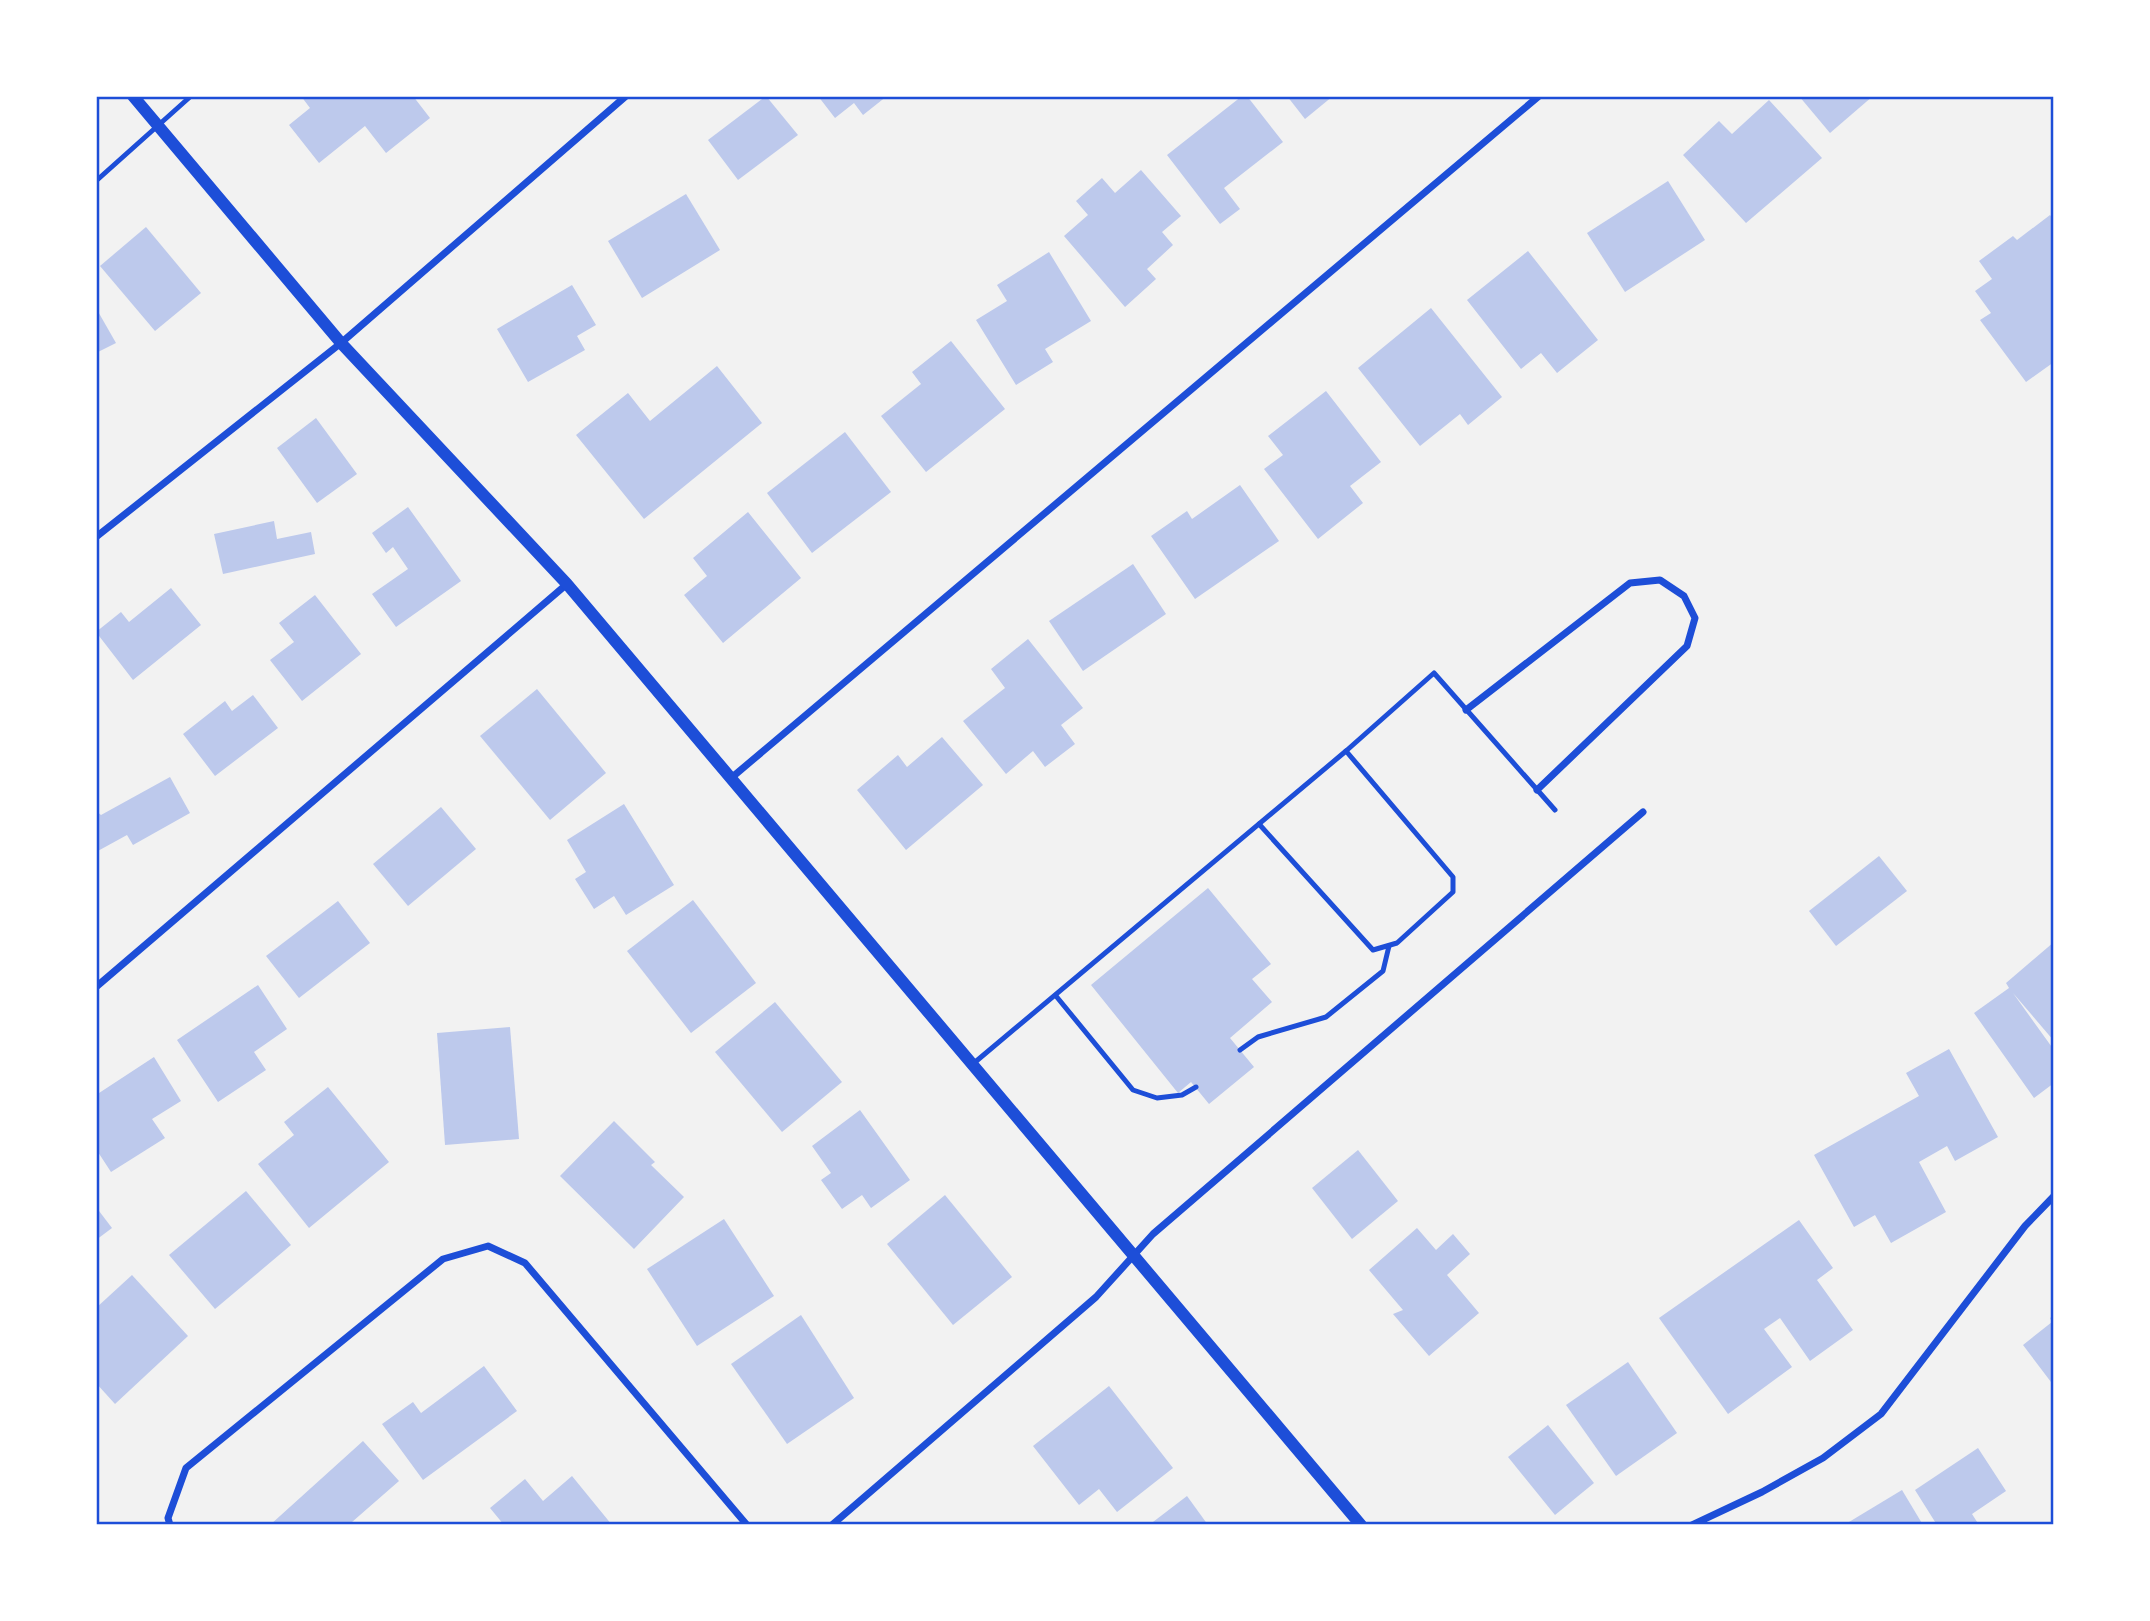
<svg xmlns="http://www.w3.org/2000/svg" width="2150" height="1621" viewBox="0 0 2150 1621" font-family="Merriweather,serif">
<style>
.building{fill:#bdc9ec}
.lines{fill:none;stroke-linecap:round;stroke-linejoin:round}
.service{stroke:#1d4ed8;stroke-width:5}
.minor{stroke:#1d4ed8;stroke-width:7}
.tertiary{stroke:#1d4ed8;stroke-width:12}
.neatline{fill:none;stroke:#1d4ed8;stroke-width:2.5}
</style>
<rect width="100%" height="100%" fill="#f2f2f2"/>
<g class="building">
<path d="M301,96H413L430,118L386,153L365,126L319,163L289,125L310,108Z"/>
<path d="M766,96L798,135L738,180L708,140Z"/>
<path d="M818,96H887L863,115L854,103L835,118Z"/>
<path d="M1242,96H1247L1283,142L1224,188L1240,209L1220,224L1167,155Z"/>
<path d="M1287,96H1333L1305,119Z"/>
<path d="M1799,96H1873L1830,133Z"/>
<path d="M1769,100L1822,158L1746,223L1683,155L1719,121L1732,134Z"/>
<path d="M1141,170L1181,216L1162,232L1173,245L1147,269L1156,279L1125,307L1064,236L1088,215L1076,201L1102,178L1115,193Z"/>
<path d="M1668,181L1705,240L1625,292L1587,233Z"/>
<path d="M686,194L720,250L642,298L608,241Z"/>
<path d="M2050,215L2054,220V362L2026,382L1980,320L1991,313L1975,291L1992,279L1979,261L2013,236L2017,240Z"/>
<path d="M146,227L201,293L155,331L100,266Z"/>
<path d="M1528,251L1598,340L1557,373L1541,353L1521,369L1467,300Z"/>
<path d="M1049,252L1091,321L1045,349L1053,362L1016,385L976,320L1007,301L997,285Z"/>
<path d="M572,285L596,325L577,336L585,350L528,382L497,329Z"/>
<path d="M96,308L116,343L96,353Z"/>
<path d="M1431,308L1502,397L1468,425L1460,414L1420,446L1358,368Z"/>
<path d="M951,341L1005,409L926,472L881,416L921,384L912,372Z"/>
<path d="M717,366L762,423L644,519L576,435L628,393L650,421Z"/>
<path d="M1326,391L1381,462L1350,486L1363,503L1318,539L1264,469L1283,455L1268,436Z"/>
<path d="M316,418L357,474L317,503L277,448Z"/>
<path d="M845,432L891,492L812,553L767,493Z"/>
<path d="M1240,485L1279,541L1195,599L1151,536L1187,511L1192,519Z"/>
<path d="M408,507L461,581L396,627L372,594L408,569L393,547L386,553L372,533Z"/>
<path d="M748,512L801,578L723,643L684,595L707,576L693,558Z"/>
<path d="M274,521L277,539L311,532L315,554L223,574L214,534Z"/>
<path d="M1133,564L1166,614L1083,671L1049,621Z"/>
<path d="M171,588L201,625L133,680L96,632L121,612L129,622Z"/>
<path d="M315,595L361,654L302,701L270,660L294,642L279,623Z"/>
<path d="M1028,639L1083,708L1061,725L1075,744L1045,767L1033,751L1006,774L963,721L1005,688L991,669Z"/>
<path d="M537,689L606,773L550,820L480,736Z"/>
<path d="M253,695L278,728L215,776L183,734L225,701L232,711Z"/>
<path d="M942,737L983,785L906,850L857,790L898,755L907,767Z"/>
<path d="M170,777L190,813L133,845L127,835L96,852V811L101,815Z"/>
<path d="M624,804L674,885L626,915L614,896L594,909L575,879L586,872L567,840Z"/>
<path d="M441,807L476,849L408,906L373,864Z"/>
<path d="M1879,856L1907,891L1836,946L1809,911Z"/>
<path d="M1208,888L1271,964L1252,979L1272,1002L1230,1038L1254,1067L1209,1104L1191,1082L1178,1093L1091,985Z"/>
<path d="M693,900L756,983L691,1033L627,951Z"/>
<path d="M338,901L370,943L299,998L266,956Z"/>
<path d="M2054,942V1041L2013,993L2054,1050V1083L2034,1098L1974,1013L2009,988L2006,983Z"/>
<path d="M258,985L287,1029L254,1052L266,1070L218,1102L177,1040Z"/>
<path d="M775,1002L842,1082L782,1132L715,1052Z"/>
<path d="M510,1027L519,1139L445,1145L437,1033Z"/>
<path d="M1949,1049L1998,1137L1955,1161L1947,1146L1919,1162L1946,1212L1891,1243L1875,1215L1854,1227L1814,1155L1919,1096L1906,1073Z"/>
<path d="M154,1057L181,1101L152,1119L165,1138L111,1172L96,1149V1095Z"/>
<path d="M328,1087L389,1162L309,1228L258,1164L294,1135L284,1122Z"/>
<path d="M860,1110L910,1180L871,1208L862,1195L842,1209L821,1180L831,1173L812,1146Z"/>
<path d="M614,1121L655,1162L651,1165L684,1197L634,1249L560,1176Z"/>
<path d="M1358,1150L1398,1201L1352,1239L1312,1188Z"/>
<path d="M246,1191L291,1245L215,1309L169,1255Z"/>
<path d="M945,1195L1012,1277L953,1325L887,1244Z"/>
<path d="M96,1207L112,1228L96,1240Z"/>
<path d="M724,1219L774,1296L697,1346L647,1269Z"/>
<path d="M1799,1220L1833,1268L1817,1280L1853,1330L1810,1361L1780,1318L1764,1329L1792,1367L1728,1414L1659,1318Z"/>
<path d="M1417,1228L1436,1250L1453,1234L1470,1254L1447,1275L1479,1313L1429,1356L1393,1314L1403,1310L1369,1270Z"/>
<path d="M132,1275L188,1336L115,1404L96,1383V1308Z"/>
<path d="M801,1315L854,1398L787,1444L731,1364Z"/>
<path d="M2054,1315V1386L2023,1345L2052,1322L2050,1318Z"/>
<path d="M1628,1362L1677,1433L1616,1476L1566,1405Z"/>
<path d="M484,1366L517,1411L423,1480L382,1424L413,1402L421,1413Z"/>
<path d="M1109,1386L1173,1468L1117,1512L1099,1489L1079,1505L1033,1446Z"/>
<path d="M1548,1425L1594,1483L1555,1515L1508,1457Z"/>
<path d="M363,1441L399,1481L352,1522L354,1525H270Z"/>
<path d="M1978,1448L2006,1491L1972,1514L1979,1525H1937L1915,1490Z"/>
<path d="M572,1476L612,1525H504L490,1508L525,1479L543,1501Z"/>
<path d="M1902,1490L1923,1525H1844Z"/>
<path d="M1187,1496L1208,1525H1149Z"/>
</g>
<g class="lines">
<g class="service">
<path d="M96,181L191,96"/>
<path d="M1259,824L1373,950L1397,943L1453,892V877L1346,751"/>
<path d="M1056,996L1133,1090L1157,1098L1182,1095L1196,1087"/>
<path d="M1240,1050L1258,1037L1326,1017L1383,971L1389,946"/>
<path d="M974,1063L1346,751L1434,673L1555,810"/>
</g>
<g class="minor">
<path d="M96,537L341,343L626,96"/>
<path d="M1466,710L1630,583L1660,580L1684,596L1695,618L1687,646L1537,790"/>
<path d="M730,779L1539,96"/>
<path d="M96,987L567,584"/>
<path d="M170,1525L168,1518L186,1468L443,1259L488,1246L525,1263L747,1525"/>
<path d="M832,1525L1096,1297L1153,1234L1643,812"/>
<path d="M1692,1525L1762,1492L1823,1458L1881,1414L2025,1226L2054,1196"/>
</g>
<path class="tertiary" d="M133,96L341,343L567,584L1361,1525"/>
</g>
<rect width="2150" height="1621" fill="none" stroke="#ffffff" stroke-width="196"/>
<rect x="98" y="98" width="1954" height="1425" class="neatline"/>
</svg>
